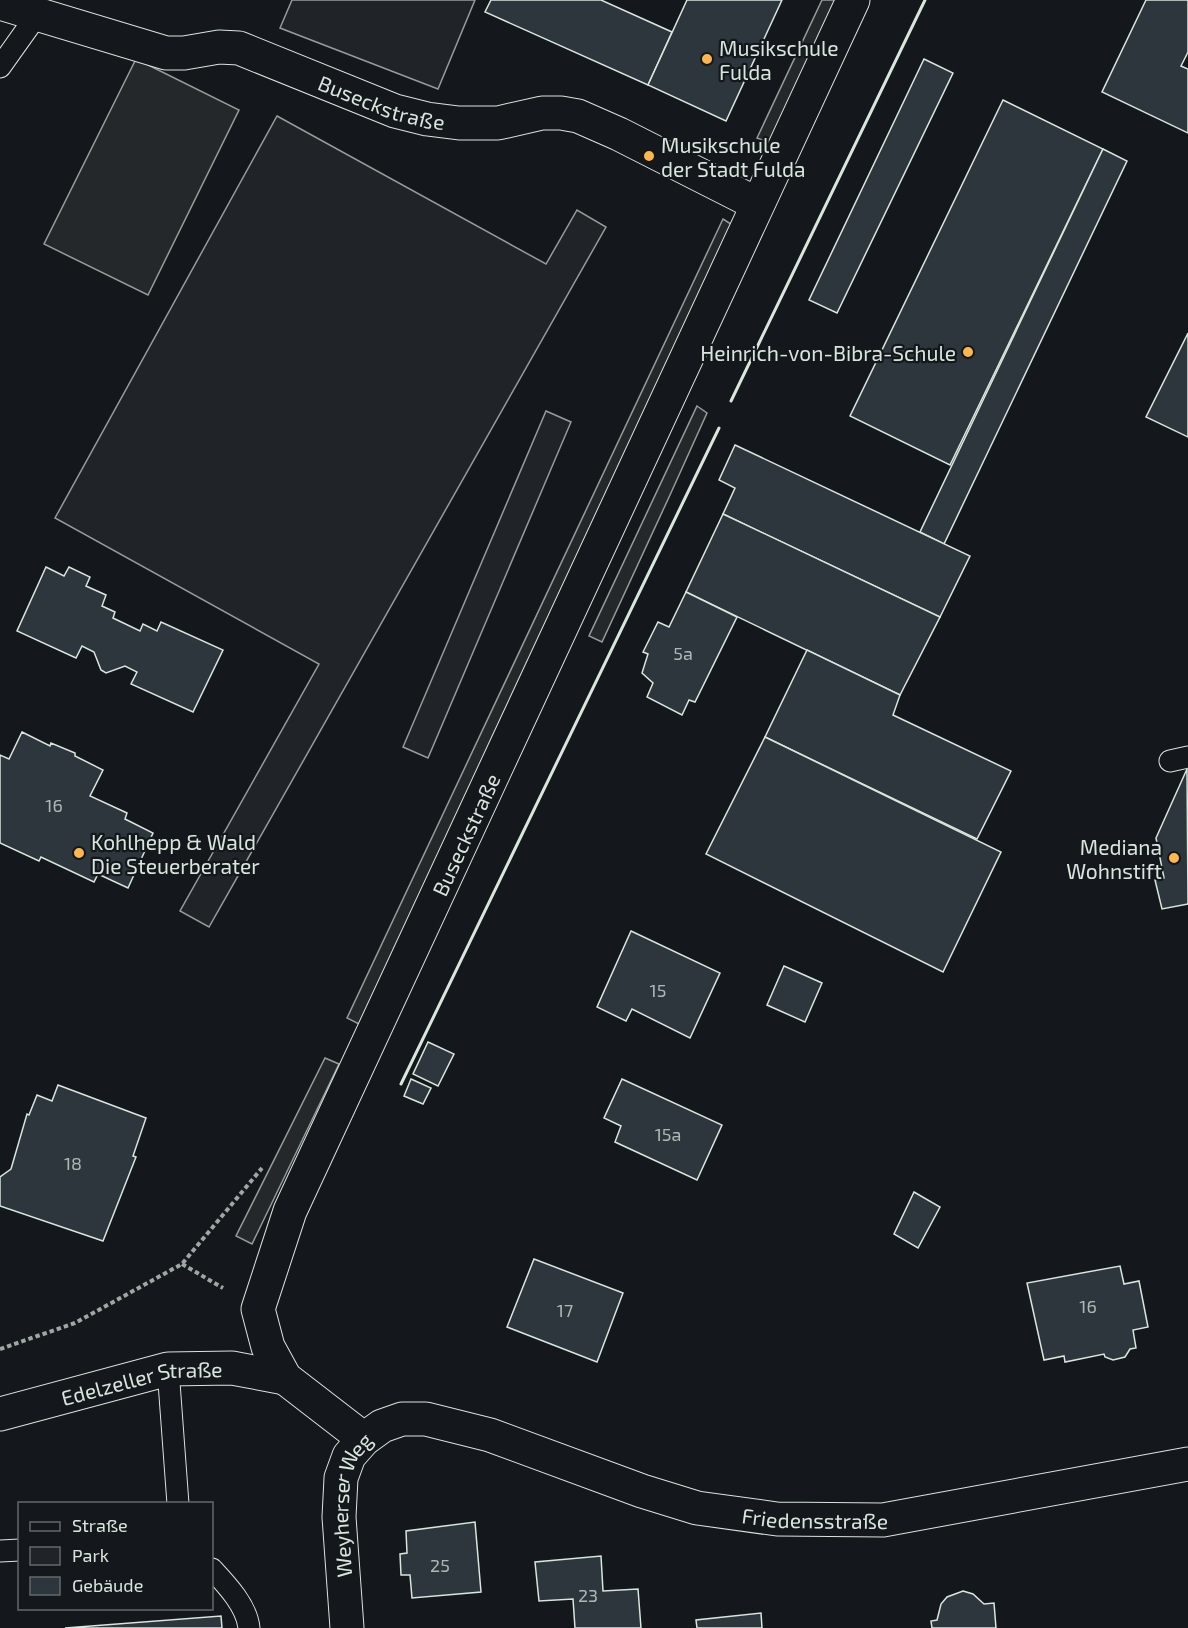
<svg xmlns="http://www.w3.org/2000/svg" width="1188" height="1628" viewBox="0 0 1188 1628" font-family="'Exo 2',sans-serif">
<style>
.green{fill:#202428;stroke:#939e99;stroke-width:1.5}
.parking{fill:#24282b;stroke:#939e99;stroke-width:1.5}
.building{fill:#2c363c;stroke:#d8e6dc;stroke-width:1.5}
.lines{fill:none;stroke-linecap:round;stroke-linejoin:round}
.service-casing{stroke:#d8e6dc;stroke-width:23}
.minor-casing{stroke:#d8e6dc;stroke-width:35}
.path{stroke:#9da8a2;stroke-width:4;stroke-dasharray:4.5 3;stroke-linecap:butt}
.service{stroke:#14181c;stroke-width:21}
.minor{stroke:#14181c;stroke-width:33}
.wall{stroke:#d8e6dc;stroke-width:3}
.poi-dot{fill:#ffb74d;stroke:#14181c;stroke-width:2}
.labels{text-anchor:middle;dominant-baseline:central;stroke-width:4.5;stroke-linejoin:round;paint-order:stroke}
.number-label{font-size:18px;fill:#adbab4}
.poi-label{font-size:21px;fill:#d8e6dc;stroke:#14181c;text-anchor:start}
.street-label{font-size:21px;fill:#d8e6dc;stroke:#14181c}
</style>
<rect width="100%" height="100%" fill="#14181c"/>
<g class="green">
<path d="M292,0H475L438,89L280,28Z"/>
<path d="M277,116L546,264L577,210L606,227L209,927L180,911L319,664L55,518Z"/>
<path d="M546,411L571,422L428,758L403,747Z"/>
</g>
<g class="parking">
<path d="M822,0H838L771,143L757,138Z"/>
<path d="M136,59L239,110L148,295L44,244Z"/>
<path d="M723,219L734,226L361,1025L347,1018Z"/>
<path d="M697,406L707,413L670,495L602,642L589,636Z"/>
<path d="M325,1058L339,1064L252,1244L236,1236Z"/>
</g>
<g class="building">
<path d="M491,0H601L672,32L648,85L485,12Z"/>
<path d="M687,0H782L726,121L648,85Z"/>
<path d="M1146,0H1188V52L1181,66L1188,69V133L1102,92Z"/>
<path d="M924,59L953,73L837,313L809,300Z"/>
<path d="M1003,100L1103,149L950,465L850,416Z"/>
<path d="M1103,149L1127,161L944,544L920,532Z"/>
<path d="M1188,333V437L1146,417Z"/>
<path d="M735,445L970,556L940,617L723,514L735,488L719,480Z"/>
<path d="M723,514L940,617L900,695L686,592Z"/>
<path d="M46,567L64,576L69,567L90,577L86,586L106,595L102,606L115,612L113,618L140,631L143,624L157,631L161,622L223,650L193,712L131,684L137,672L125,666L106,673L101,670L94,652L82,646L76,658L17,631Z"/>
<path d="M686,592L737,617L695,702L689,700L682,715L647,697L653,683L642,673L648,654L643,652L658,622L669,627Z"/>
<path d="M807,650L900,695L893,715L1011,771L977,839L765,737Z"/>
<path d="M22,732L50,746L51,743L75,753V756L103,770L90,796L127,813L125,819L153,833L128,888L98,874L94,882L41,857L39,861L0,843V755L9,759Z"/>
<path d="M765,737L1001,852L943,972L706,854Z"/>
<path d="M1187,769L1188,904L1162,909L1155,880L1164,878L1156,838Z"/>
<path d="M631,931L720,973L690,1038L632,1009L626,1021L597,1007Z"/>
<path d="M784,966L822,983L805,1022L767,1005Z"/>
<path d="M428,1042L454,1054L438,1086L413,1074Z"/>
<path d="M411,1079L431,1088L423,1104L404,1096Z"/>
<path d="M622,1079L722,1125L697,1180L615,1142L621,1126L604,1118Z"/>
<path d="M58,1085L146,1118L133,1156L136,1157L103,1241L0,1206V1177L11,1169L27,1114L29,1115L37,1095L52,1101Z"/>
<path d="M914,1192L940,1207L918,1248L894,1234Z"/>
<path d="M534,1259L623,1293L597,1362L507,1327Z"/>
<path d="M1120,1266L1124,1284L1139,1281L1148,1327L1133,1330L1136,1348L1130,1349L1125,1357L1113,1360L1105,1357L1104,1354L1065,1362L1064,1356L1044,1360L1027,1283Z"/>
<path d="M475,1522L481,1592L412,1598L410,1575H401L400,1554L407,1553L406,1531Z"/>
<path d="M601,1556L603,1591L638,1589L641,1628H575L573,1599L539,1601L535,1562Z"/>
<path d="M963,1591L973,1594L984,1604L994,1603L996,1628H932L931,1621L937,1620L941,1604L947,1597Z"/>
<path d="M761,1613L762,1628H697L696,1620Z"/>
<path d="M221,1616L222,1628H65Z"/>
</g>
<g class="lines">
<defs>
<g id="service">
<path d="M0,67L37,15"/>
<path d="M1170,761L1188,757"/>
<path d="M168,1369L178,1504"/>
<path d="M0,1551L20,1550"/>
<path d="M212,1569C226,1584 247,1606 249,1628"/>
</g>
<g id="minor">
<path id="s1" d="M0,3L166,53H184L219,47L239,48L395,111L427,119L459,123H498L542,113H561L578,116L619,134L757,204"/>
<path id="s2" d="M0,1414L168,1369L232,1368L285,1378"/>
<path id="s3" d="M364,1439L285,1378L268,1347L258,1309L290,1211L853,0"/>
<path id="s4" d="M347,1628L339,1517L341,1478L349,1456L364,1439L382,1426L402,1419H426L490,1435L642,1491L697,1508L777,1519L883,1520L1188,1464"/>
</g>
</defs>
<use href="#service" class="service-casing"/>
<use href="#minor" class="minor-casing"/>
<g class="path">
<path d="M182,1264L223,1288"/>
<path d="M0,1349L75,1323L182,1264L262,1168"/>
</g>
<use href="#service" class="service"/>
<use href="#minor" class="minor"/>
<g class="wall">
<path d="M731,401L925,0"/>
<path d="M401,1084L719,428"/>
</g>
</g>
<g class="poi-dot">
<circle cx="707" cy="59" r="6"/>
<circle cx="649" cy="156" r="6"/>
<circle cx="968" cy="352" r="6"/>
<circle cx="79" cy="853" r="6"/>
<circle cx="1174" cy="858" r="6"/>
</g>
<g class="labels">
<g class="number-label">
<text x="683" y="653">5a</text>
<text x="54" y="805">16</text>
<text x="658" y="990">15</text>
<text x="668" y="1134">15a</text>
<text x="73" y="1163">18</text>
<text x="1088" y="1306">16</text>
<text x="565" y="1310">17</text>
<text x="440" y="1565">25</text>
<text x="588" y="1595">23</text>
</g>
<g class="poi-label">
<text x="719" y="47">Musikschule<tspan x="719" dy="24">Fulda</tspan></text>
<text x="661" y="144">Musikschule<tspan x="661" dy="24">der Stadt Fulda</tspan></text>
<text x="956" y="352" text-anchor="end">Heinrich-von-Bibra-Schule</text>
<text x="91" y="841">Kohlhepp &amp; Wald<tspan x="91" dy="24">Die Steuerberater</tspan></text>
<text x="1162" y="846" text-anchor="end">Mediana<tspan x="1162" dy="24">Wohnstift</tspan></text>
</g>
<g class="street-label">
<text stroke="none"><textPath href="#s1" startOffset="400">Buseckstraße</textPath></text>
<text stroke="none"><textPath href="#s3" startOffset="693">Buseckstraße</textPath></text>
<text stroke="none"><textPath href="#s2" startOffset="146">Edelzeller Straße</textPath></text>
<text stroke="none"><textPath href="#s4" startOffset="126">Weyherser Weg</textPath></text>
<text stroke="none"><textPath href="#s4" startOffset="668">Friedensstraße</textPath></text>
</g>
</g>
<rect x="18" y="1502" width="195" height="108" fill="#14181c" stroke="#626a69" stroke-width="1.5"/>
<rect x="30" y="1522" width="30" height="9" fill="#14181c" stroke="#626a69" stroke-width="1.5"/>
<text x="72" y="1532" font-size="18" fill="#d8e6dc">Straße</text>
<rect x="30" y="1547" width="30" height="18" fill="#202428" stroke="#626a69" stroke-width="1.5"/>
<text x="72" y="1562" font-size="18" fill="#d8e6dc">Park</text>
<rect x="30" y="1577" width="30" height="18" fill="#2c363c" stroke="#626a69" stroke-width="1.5"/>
<text x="72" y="1592" font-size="18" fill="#d8e6dc">Gebäude</text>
</svg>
